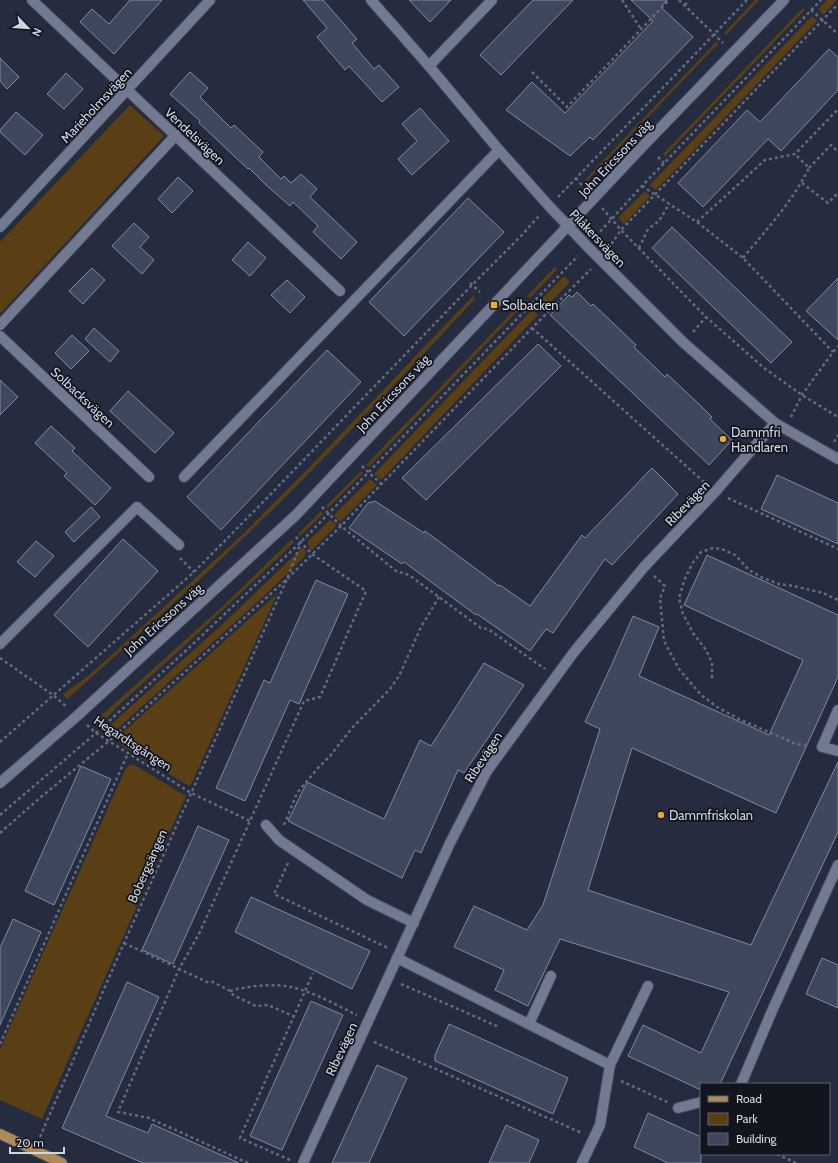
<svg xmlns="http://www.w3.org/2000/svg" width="838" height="1163" viewBox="0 0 838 1163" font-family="Cabin,sans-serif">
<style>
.green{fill:#593f13}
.building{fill:#3f475c;stroke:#8089a1}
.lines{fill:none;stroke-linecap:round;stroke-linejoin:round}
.minor-casing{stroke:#414657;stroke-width:12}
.major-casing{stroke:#414657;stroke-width:12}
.path{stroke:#656b7d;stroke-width:2.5;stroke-dasharray:3 3;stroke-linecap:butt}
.minor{stroke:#727a92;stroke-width:10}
.major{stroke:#ac8b58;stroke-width:10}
.poi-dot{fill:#eba93a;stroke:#12151e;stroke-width:1.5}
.labels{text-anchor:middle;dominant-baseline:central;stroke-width:3.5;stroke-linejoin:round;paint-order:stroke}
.street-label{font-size:13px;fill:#d1d6e3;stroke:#12151e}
.poi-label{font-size:13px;fill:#d1d6e3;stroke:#12151e;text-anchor:start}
</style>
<rect width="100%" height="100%" fill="#252c40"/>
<g class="green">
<path d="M755,0H759L726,35L724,33Z"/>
<path d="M827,0H837L823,15L818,9Z"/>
<path d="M803,8L805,10L665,156L663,154Z"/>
<path d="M812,16L817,21L656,190L650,185Z"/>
<path d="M716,42L718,44L584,184L582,183Z"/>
<path d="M130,105L164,136L0,314V242Z"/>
<path d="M645,191L650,196L624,224L618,218Z"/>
<path d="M555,267L557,270L530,298L527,296Z"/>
<path d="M564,276L570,282L541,312L535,306Z"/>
<path d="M473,296L475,299C408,371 340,443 270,512C204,577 136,638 67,699L63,694L88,676L115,652L242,535L302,475Z"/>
<path d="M522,302L524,304L369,467L366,465Z"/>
<path d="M532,310L538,315L381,480L374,474Z"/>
<path d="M361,471L363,473L328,508L326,506Z"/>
<path d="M370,479L377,485L341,521L337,519L334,515Z"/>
<path d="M321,511L323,514L300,536L298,534Z"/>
<path d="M330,520L335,523L336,526L312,550L310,549L308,544V541Z"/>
<path d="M292,539L294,542C237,598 178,652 119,705L98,727L93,723L223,606Z"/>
<path d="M303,547L306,552L304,557L264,596L115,731L110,733L106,729L226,621Z"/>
<path d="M277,594L192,783L189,786L124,747C120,743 117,741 119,736Z"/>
<path d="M133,764L186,796L42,1119L0,1100V1049L125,770L128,766Z"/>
</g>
<g class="building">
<path d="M130,0H162L114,54L80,22L92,9L109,24Z"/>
<path d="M303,0H323L357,39L352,43L374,69L379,65L399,87L382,102L349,66L345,70L317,37L327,28Z"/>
<path d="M409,0H451L430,22Z"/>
<path d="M533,0H573L501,75L480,55Z"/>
<path d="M631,0H667L661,7L693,37L593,140L590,137L570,156L506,110L532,82L565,113L653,21Z"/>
<path d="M829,49L838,57V90L781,151L768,139L703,207L678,183L747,110L760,122Z"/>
<path d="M0,58L19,77L7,89L0,81Z"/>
<path d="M190,72L208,88L200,97L231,128L234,125L263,152L259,157L281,179L284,176L291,183L301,174L317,189L310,197L357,242L341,259L313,232L318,226L293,202L290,206L266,185L249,168L248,169L199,123L200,121L170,94Z"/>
<path d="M66,73L83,89L64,109L47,94Z"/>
<path d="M420,108L449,141L412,175L398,159L417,141L402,124Z"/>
<path d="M16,112L43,135L25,155L0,132V130Z"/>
<path d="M178,177L193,191L172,213L158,199Z"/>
<path d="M468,198L504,232L404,336L369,302Z"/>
<path d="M134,223L149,237L140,247L154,260L142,274L112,246Z"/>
<path d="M672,227L792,342L771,363L652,248Z"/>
<path d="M248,242L266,258L250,276L232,260Z"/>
<path d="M92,268L105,280L83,304L69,291Z"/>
<path d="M838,278V340L806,311Z"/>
<path d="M287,280L305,297L290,313L271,295Z"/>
<path d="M577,292L591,306L593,304L636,345L634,347L665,377L667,374L701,406L712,417L710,419L732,440L709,465L550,315L569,295L572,297Z"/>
<path d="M94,328L119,351L110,362L85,339Z"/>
<path d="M72,335L89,351L71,369L55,353Z"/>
<path d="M538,344L561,366L426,500L402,478Z"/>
<path d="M327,350L361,382L221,530L187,497Z"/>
<path d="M0,380L18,397L0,415Z"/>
<path d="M128,391L174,433L155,453L110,411Z"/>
<path d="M51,426L75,448L72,451L111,488L95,505L64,476L67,473L35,443Z"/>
<path d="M652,468L678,494L612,565L605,559L553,633L546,629L530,651L477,614L476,615L404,562L402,564L349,528L368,503L375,501L424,533L425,531L499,586L500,585L530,606L582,535L585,538Z"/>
<path d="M777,475L838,503V544L761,509Z"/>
<path d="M91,507L100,517L74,542L65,532Z"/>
<path d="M123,539L158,571L88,647L54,615Z"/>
<path d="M36,541L54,556L35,577L17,562Z"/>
<path d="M707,555L838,615V677L776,813L632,748L588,890L751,945L838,762V832L720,1084H701V1090L628,1056L643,1025L701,1053L729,992L560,939L528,1006L495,990L504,970L454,947L474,906L527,930L543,905L600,729L585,722L612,664L633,616L659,627L639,676L769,735L803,660L684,605Z"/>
<path d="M316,580L348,594L299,704L290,700L245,801L216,788L264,680L270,683Z"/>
<path d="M484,663L524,685L464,773L458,770L421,853L415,850L402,878L288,821L307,782L384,819L420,740L431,746Z"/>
<path d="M81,766L111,779L54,905L25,891Z"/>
<path d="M198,826L229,840L173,964L142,950Z"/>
<path d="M251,897L370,951L352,989L235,932Z"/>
<path d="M13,919L41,932L0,1025V948Z"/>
<path d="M822,958L838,965V1008L806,994Z"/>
<path d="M127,982L159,997L106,1116L148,1133L152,1124L239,1163H143L62,1128Z"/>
<path d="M311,1001L343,1015L282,1150L250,1136Z"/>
<path d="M449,1024L568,1078L553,1114L435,1061V1055Z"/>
<path d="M377,1065L407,1078L369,1163H332Z"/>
<path d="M648,1113L701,1137V1163H668L634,1147Z"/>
<path d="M506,1125L539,1140L529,1163H489Z"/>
</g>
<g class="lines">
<defs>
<g id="minor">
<path d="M32,0L340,291"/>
<path d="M371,0L429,66L499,150L549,206L587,246L684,343L775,423L838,459"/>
<path d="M429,66L492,0"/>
<path d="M0,227L210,0"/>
<path d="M0,325L176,135"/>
<path d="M0,336L149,477"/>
<path d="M184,477L499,150"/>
<path d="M0,644L137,507L179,545"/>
<path d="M838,710L822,747L838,751"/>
<path d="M0,783L77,716L296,515L644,145L784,0"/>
<path d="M266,825L279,840L367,900L414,923"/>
<path d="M397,958L610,1065"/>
<path d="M529,1024L551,976"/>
<path d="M741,1084L742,1082L772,1011L838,865"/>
<path d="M678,1108L701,1102"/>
<path d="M303,1163L450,843L487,771L574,652L644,567L715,492L775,423"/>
<path d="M582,1163L600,1125L610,1065L648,986"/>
</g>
<path id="major" d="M0,1134L62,1163"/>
</defs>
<use href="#minor" class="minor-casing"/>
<use href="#major" class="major-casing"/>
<g class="path">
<path d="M622,0L641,29"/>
<path d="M679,0L723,43"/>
<path d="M685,5L689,0"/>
<path d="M811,10L838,34"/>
<path d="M532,72L567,107L669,0"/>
<path d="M658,157L664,163"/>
<path d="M809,168L831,145L838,152"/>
<path d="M576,178L584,188"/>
<path d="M802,183L828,203L838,193"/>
<path d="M642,186L697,222L743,258L833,352"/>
<path d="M558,197L747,0"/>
<path d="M602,208L621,230L706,317L764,368L802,395L838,417"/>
<path d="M697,222L765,160L795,154L838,109"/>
<path d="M596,236L642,186L821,0"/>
<path d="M639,248L648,229L659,221L669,204"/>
<path d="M608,249L621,230L838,4"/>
<path d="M743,258C767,229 792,202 809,168L795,154"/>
<path d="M470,283L480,292"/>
<path d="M532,328L705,483"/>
<path d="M693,332L706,317"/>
<path d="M791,417L802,395L833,352L838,346"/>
<path d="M834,442L838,435"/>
<path d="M362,466L381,484"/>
<path d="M728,498L838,549"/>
<path d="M322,507L341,526L396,571L409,575L481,628L488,629L545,669"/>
<path d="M180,558L194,572"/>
<path d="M654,576L665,586L660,598L664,641L679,669L701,695L717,707L739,719L796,744L809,746"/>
<path d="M0,658L53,695L67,707"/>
<path d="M712,678V663L706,650L693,633L683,614L679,598L684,581L692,564L701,552L713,548L722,549L735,555L749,570L763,578L779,584L794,586L823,593L838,600"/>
<path d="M87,725L96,733L191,793L250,821"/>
<path d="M0,742L194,572L266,499L472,285L521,236L539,216"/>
<path d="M0,815L96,733L178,658L301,542L578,256"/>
<path d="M284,825L297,793L318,768L330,756L352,728L390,689L399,676L421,627L439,597"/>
<path d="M0,833L41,797L109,741L287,579L341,526L532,328L591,269"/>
<path d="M288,863L274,894L388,948"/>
<path d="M124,943L207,982H213L230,991L233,995L256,1006L268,1005L293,1016"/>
<path d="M401,984L499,1027"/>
<path d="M230,991C247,986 274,983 291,987C314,992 336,1005 357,1015"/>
<path d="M374,1042L582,1133"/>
<path d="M0,1044L128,753"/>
<path d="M621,1081L667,1102"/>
<path d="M40,1137L124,943L287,579L300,545"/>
<path d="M777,1154L796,1163"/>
<path d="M290,1160L240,1138L313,973"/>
<path d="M248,1163L149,1118L118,1112L179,969L199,934L304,701L320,697L366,591L312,554L294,535"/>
</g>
<use href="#minor" class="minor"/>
<use href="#major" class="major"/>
</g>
<g class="poi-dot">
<rect x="490" y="301" width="8" height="8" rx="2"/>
<circle cx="723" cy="439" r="4"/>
<circle cx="661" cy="815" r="4"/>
</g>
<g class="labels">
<g class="street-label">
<text transform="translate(96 105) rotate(-47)">Marieholmsvägen</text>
<text transform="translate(195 136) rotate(43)">Vendelsvägen</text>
<text transform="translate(615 158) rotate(-47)">John Ericssons väg</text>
<text transform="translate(598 238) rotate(46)">Pilåkersvägen</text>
<text transform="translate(393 393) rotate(-47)">John Ericssons väg</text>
<text transform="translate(83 397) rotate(43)">Solbacksvägen</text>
<text transform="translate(687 503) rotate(-46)">Ribevägen</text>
<text transform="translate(163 619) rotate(-42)">John Ericssons väg</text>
<text transform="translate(133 743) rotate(33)">Hegardtsgången</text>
<text transform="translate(483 757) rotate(-57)">Ribevägen</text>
<text transform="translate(147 866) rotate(-66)">Bobergsängen</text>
<text transform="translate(341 1049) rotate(-65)">Ribevägen</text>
</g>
<g class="poi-label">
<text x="502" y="305">Solbacken</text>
<text x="731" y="432">Dammfri<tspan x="731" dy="15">Handlaren</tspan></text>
<text x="669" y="815">Dammfriskolan</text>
</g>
</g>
<rect x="700" y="1083" width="130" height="72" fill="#12151e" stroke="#5e626d"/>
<rect x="708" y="1096" width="20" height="6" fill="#ac8b58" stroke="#5e626d"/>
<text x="736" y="1103" font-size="12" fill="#d1d6e3">Road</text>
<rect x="708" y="1113" width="20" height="12" fill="#593f13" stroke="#5e626d"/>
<text x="736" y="1123" font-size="12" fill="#d1d6e3">Park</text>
<rect x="708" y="1133" width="20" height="12" fill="#3f475c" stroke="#5e626d"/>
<text x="736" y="1143" font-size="12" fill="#d1d6e3">Building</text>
<g transform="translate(28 28) rotate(115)" stroke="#12151e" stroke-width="3" paint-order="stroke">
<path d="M0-3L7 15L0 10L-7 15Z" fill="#d1d6e3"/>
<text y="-6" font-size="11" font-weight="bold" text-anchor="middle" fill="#d1d6e3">N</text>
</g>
<path d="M10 1147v6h54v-6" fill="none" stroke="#d1d6e3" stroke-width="2"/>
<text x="16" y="1147" font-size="12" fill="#d1d6e3" stroke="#12151e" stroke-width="3" paint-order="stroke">20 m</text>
</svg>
